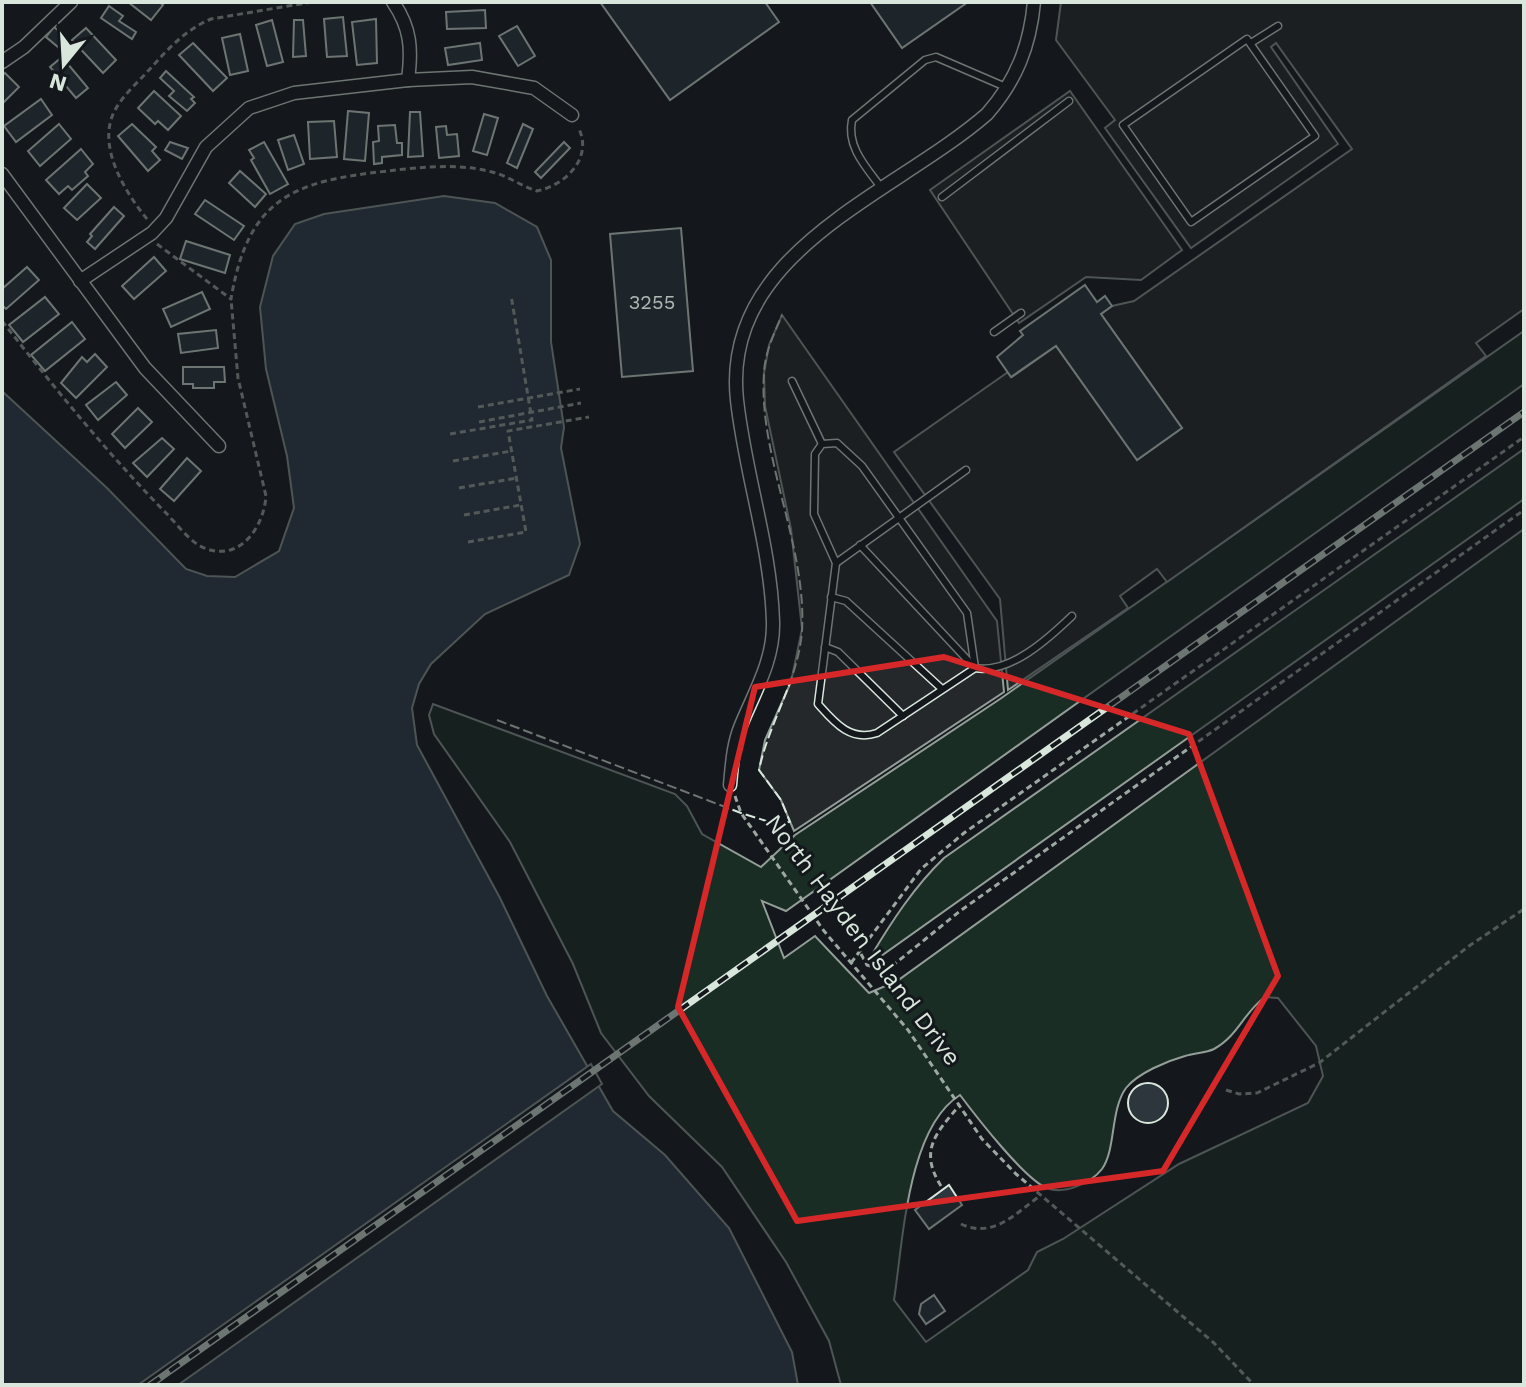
<svg xmlns="http://www.w3.org/2000/svg" width="1526" height="1387" viewBox="0 0 1526 1387" font-family="'Work Sans',sans-serif">
<style>
.green{fill:#1a2d24;stroke:#939e99;stroke-width:2;fill-rule:evenodd}
.parking{fill:#24282b;stroke:#939e99;stroke-width:2}
.water{fill:#2f3f4d;stroke:#939e99;stroke-width:2}
.pier{fill:#14181c;stroke:#939e99;stroke-width:2}
.building{fill:#2c363c;stroke:#d8e6dc;stroke-width:2}
.lines{fill:none;stroke-linecap:round;stroke-linejoin:round}
.service-casing{stroke:#d8e6dc;stroke-width:9}
.minor-casing{stroke:#d8e6dc;stroke-width:15}
.path{stroke:#9da8a2;stroke-width:3;stroke-dasharray:6 4;stroke-linecap:butt}
.service{stroke:#14181c;stroke-width:6}
.minor{stroke:#14181c;stroke-width:12}
.rail-casing{stroke:#d8e6dc;stroke-width:7}
.rail{stroke:#14181c;stroke-width:4;stroke-dasharray:12;stroke-linecap:butt}
.fence{stroke:#d8e6dc;stroke-width:2;stroke-dasharray:10 4;stroke-linecap:butt}
.marked{fill:none;stroke:#d62828;stroke-width:6;stroke-linejoin:round}
.labels{text-anchor:middle;dominant-baseline:central;stroke-width:6;stroke-linejoin:round;paint-order:stroke}
.number-label{font-size:20px;fill:#adbab4}
.street-label{font-size:24px;fill:#d8e6dc;stroke:#14181c}
</style>
<rect width="100%" height="100%" fill="#14181c"/>
<g class="green">
<path d="M1524,331V384L786,911L762,901L784,958L815,936L869,993L897,981L1524,529V1385H841L829,1341L786,1262L722,1167L649,1096L601,1033L573,964L510,842L434,734L429,715L433,704L675,794L687,806L702,834L761,867L795,835L1000,699ZM1265,997L1278,998L1316,1046L1323,1076L1308,1103L1179,1164L1063,1239L1037,1252L1028,1270L926,1342L894,1300C903,1243 907,1128 960,1095C975,1115 1025,1180 1047,1188C1064,1195 1091,1183 1102,1169C1116,1150 1110,1110 1126,1088C1138,1073 1167,1061 1185,1056C1194,1053 1206,1053 1214,1049C1238,1036 1244,1012 1265,997Z"/>
<path d="M1524,449V499L874,961L871,956C892,921 914,887 944,858Z"/>
</g>
<g class="parking">
<path d="M1061,2H1524V309L1476,343L1486,356L1167,582L1157,569L1120,596L1128,608L1008,690L1000,599L894,452L1008,372L1012,377L1056,346L1138,459L1182,428L1101,314L1112,306L1134,301L1352,149L1276,43L1271,47L1338,144L1191,248L1105,128L1115,120L1056,40Z"/>
<path d="M1070,91L1182,250L1141,280L1086,277L1019,323L930,190Z"/>
<path d="M782,315L997,621L1004,692L794,831L781,800L759,770L765,740L791,682L802,629L791,529L765,406L764,373L769,345Z"/>
</g>
<path class="water" d="M444,196L495,203L537,227L551,260V342L564,427L561,448L580,544L569,575L485,614L431,664L419,684L412,708L417,745L500,898L547,996L613,1111L665,1155L729,1228L792,1352L798,1385H2V391L107,488L186,569L207,576L235,577L279,551L294,508L287,456L266,369L260,307L273,256L295,224L324,214Z"/>
<path class="pier" d="M591,1064L602,1084L178,1385H138Z"/>
<g class="building">
<path d="M128,2H159L163,5L151,20Z"/>
<path d="M600,2H765L779,22L670,100Z"/>
<path d="M870,2H968L902,48Z"/>
<path d="M109,6L123,16L119,21L136,32L132,39L101,18Z"/>
<path d="M485,10L486,28L447,29L446,12Z"/>
<path d="M343,17L347,56L327,57L324,19Z"/>
<path d="M376,19L377,63L357,65L352,22Z"/>
<path d="M272,20L283,62L267,66L256,25Z"/>
<path d="M294,20H303L306,56L293,57Z"/>
<path d="M517,26L535,56L518,66L499,36Z"/>
<path d="M54,27L66,37L58,47L46,37Z"/>
<path d="M86,28L116,60L103,73L72,40Z"/>
<path d="M240,34L248,71L230,75L222,38Z"/>
<path d="M193,43L227,78L213,91L179,55Z"/>
<path d="M480,43L482,60L448,65L445,48Z"/>
<path d="M62,57L88,88L76,98L50,67Z"/>
<path d="M166,71L194,97L191,99L195,103L187,111L169,96L174,91L160,78Z"/>
<path d="M5,73L19,87L2,104V76Z"/>
<path d="M154,91L181,116L168,130L158,121L155,124L138,108Z"/>
<path d="M41,99L52,115L16,142L4,126Z"/>
<path d="M348,111L369,113L365,161L344,159Z"/>
<path d="M410,112H420L423,156L408,157Z"/>
<path d="M484,114L498,118L487,155L473,151Z"/>
<path d="M334,121L337,157L310,159L308,122Z"/>
<path d="M59,124L71,139L40,166L28,151Z"/>
<path d="M132,124L156,147L152,151L160,160L148,171L118,136Z"/>
<path d="M523,124L533,129L517,168L507,163Z"/>
<path d="M395,125L397,143H402V155L382,157V163L374,164L373,142L379,141L378,126Z"/>
<path d="M446,126L447,135L457,134L459,156L439,158L436,127Z"/>
<path d="M294,135L304,164L288,170L278,140Z"/>
<path d="M170,142L188,148L182,159L165,150Z"/>
<path d="M264,142L288,184L270,194L251,160L254,158L249,150Z"/>
<path d="M564,142L570,148L541,178L535,172Z"/>
<path d="M81,149L93,164L85,172L88,176L72,190L68,186L59,194L46,180Z"/>
<path d="M240,171L266,194L255,207L229,183Z"/>
<path d="M87,184L101,198L77,220L64,208Z"/>
<path d="M205,200L244,226L234,240L195,214Z"/>
<path d="M114,207L124,216L95,249L87,242L92,236L90,234Z"/>
<path d="M681,228L693,371L622,377L610,234Z"/>
<path d="M186,241L230,255L225,273L180,259Z"/>
<path d="M154,257L166,271L134,299L122,286Z"/>
<path d="M27,267L39,280L6,309L2,305V289Z"/>
<path d="M1085,285L1097,302L1105,296L1112,306L1101,314L1182,428L1137,460L1056,346L1011,377L997,357L1023,335L1020,331Z"/>
<path d="M202,292L210,309L171,327L163,309Z"/>
<path d="M45,297L59,314L23,342L9,325Z"/>
<path d="M72,322L85,339L45,371L31,355Z"/>
<path d="M216,330L218,348L181,353L178,334Z"/>
<path d="M95,354L107,367L76,398L61,383L82,357L87,362Z"/>
<path d="M183,367H224L225,382H214V388H193V384H183Z"/>
<path d="M116,382L127,395L98,420L86,405Z"/>
<path d="M138,408L152,422L125,448L112,434Z"/>
<path d="M162,438L174,449L147,477L133,463Z"/>
<path d="M187,458L201,471L174,501L160,489Z"/>
<circle cx="1148" cy="1103" r="20"/>
<path d="M949,1185L962,1205L929,1229L915,1210Z"/>
<path d="M934,1295L945,1311L926,1324L919,1314L921,1304Z"/>
</g>
<g class="lines">
<defs>
<g id="service">
<path d="M1247,39L1315,136L1191,222L1123,125Z"/>
<path d="M1251,43L1278,26"/>
<path d="M883,190C868,169 846,148 852,120L925,60L936,57L1008,88"/>
<path d="M942,197L1069,101"/>
<path d="M994,332L1021,313"/>
<path d="M792,381L822,444"/>
<path d="M837,443L862,466L967,613L975,668L877,733C850,742 834,722 818,704L836,563L814,514L815,454L822,444Z"/>
<path d="M860,545L975,668C1010,674 1048,639 1072,616"/>
<path d="M836,563L966,470"/>
<path d="M831,597L846,601L942,689"/>
<path d="M825,647L838,652L903,716"/>
</g>
<g id="minor">
<path d="M393,2C411,28 412,49 408,80"/>
<path d="M2,62L24,47L71,2"/>
<path d="M2,174L145,368L219,446"/>
<path d="M80,281L152,233L166,218L206,147L249,108L294,93L408,80L472,77L534,88L572,115"/>
<path d="M730,785C732,764 733,744 741,725C755,691 774,660 773,622C771,547 745,474 737,400C721,251 894,195 987,114C1016,81 1030,46 1034,2"/>
</g>
</defs>
<use href="#service" class="service-casing"/>
<use href="#minor" class="minor-casing"/>
<g class="path">
<path d="M147,219C125,192 97,147 114,112C122,96 137,83 149,70C168,49 185,30 211,19L312,2"/>
<path d="M157,244L231,299C248,198 293,181 388,171C421,167 459,163 492,172C508,176 521,186 537,191C566,185 594,157 578,127"/>
<path d="M2,321C54,387 107,453 166,513C177,524 191,544 207,549C242,561 264,525 266,496L238,378L231,299"/>
<path d="M478,407L580,389"/>
<path d="M479,422L581,403"/>
<path d="M450,434L532,420L511,295"/>
<path d="M453,461L512,451"/>
<path d="M459,488L517,478"/>
<path d="M464,515L521,505"/>
<path d="M468,542L526,532L508,431L589,417"/>
<path d="M735,796L741,813L824,931L908,1030L982,1139L1016,1174L1214,1343L1254,1385"/>
<path d="M861,954L867,965L886,971L960,911L1524,510"/>
<path d="M851,963L921,869L964,833L1524,437"/>
<path d="M1226,1090L1239,1094L1257,1093L1319,1063L1469,946L1524,909"/>
<path d="M941,1186C919,1151 935,1134 959,1106"/>
<path d="M961,1224C993,1239 1015,1214 1041,1195"/>
</g>
<use href="#service" class="service"/>
<use href="#minor" class="minor"/>
<defs>
<path id="rail" d="M150,1385L1524,412"/>
</defs>
<use href="#rail" class="rail-casing"/>
<use href="#rail" class="rail"/>
<path class="fence" d="M497,720L741,813L776,824L790,822L781,800L759,770C769,722 798,681 802,631C807,545 758,456 764,373C765,352 774,334 782,315"/>
</g>
<path d="M0 0H1526V1387H0ZM944,657L1189,734L1278,976L1163,1171L797,1221L678,1007L755,687Z" fill="#14181c" fill-opacity=".55" fill-rule="evenodd"/>
<path class="marked" d="M944,657L1189,734L1278,976L1163,1171L797,1221L678,1007L755,687Z"/>
<g class="labels">
<g class="number-label">
<text x="652" y="302">3255</text>
</g>
<g class="street-label">
<text transform="translate(863 940) rotate(53)">North Hayden Island Drive</text>
</g>
</g>
<rect width="1526" height="1387" fill="none" stroke="#d8e6dc" stroke-width="8"/>
<g transform="translate(64 64) rotate(198)" stroke="#14181c" stroke-width="6" paint-order="stroke">
<path d="M0-6L14 30L0 20L-14 30Z" fill="#d8e6dc"/>
<text y="-12" font-size="22" font-weight="bold" text-anchor="middle" fill="#d8e6dc">N</text>
</g>
</svg>
